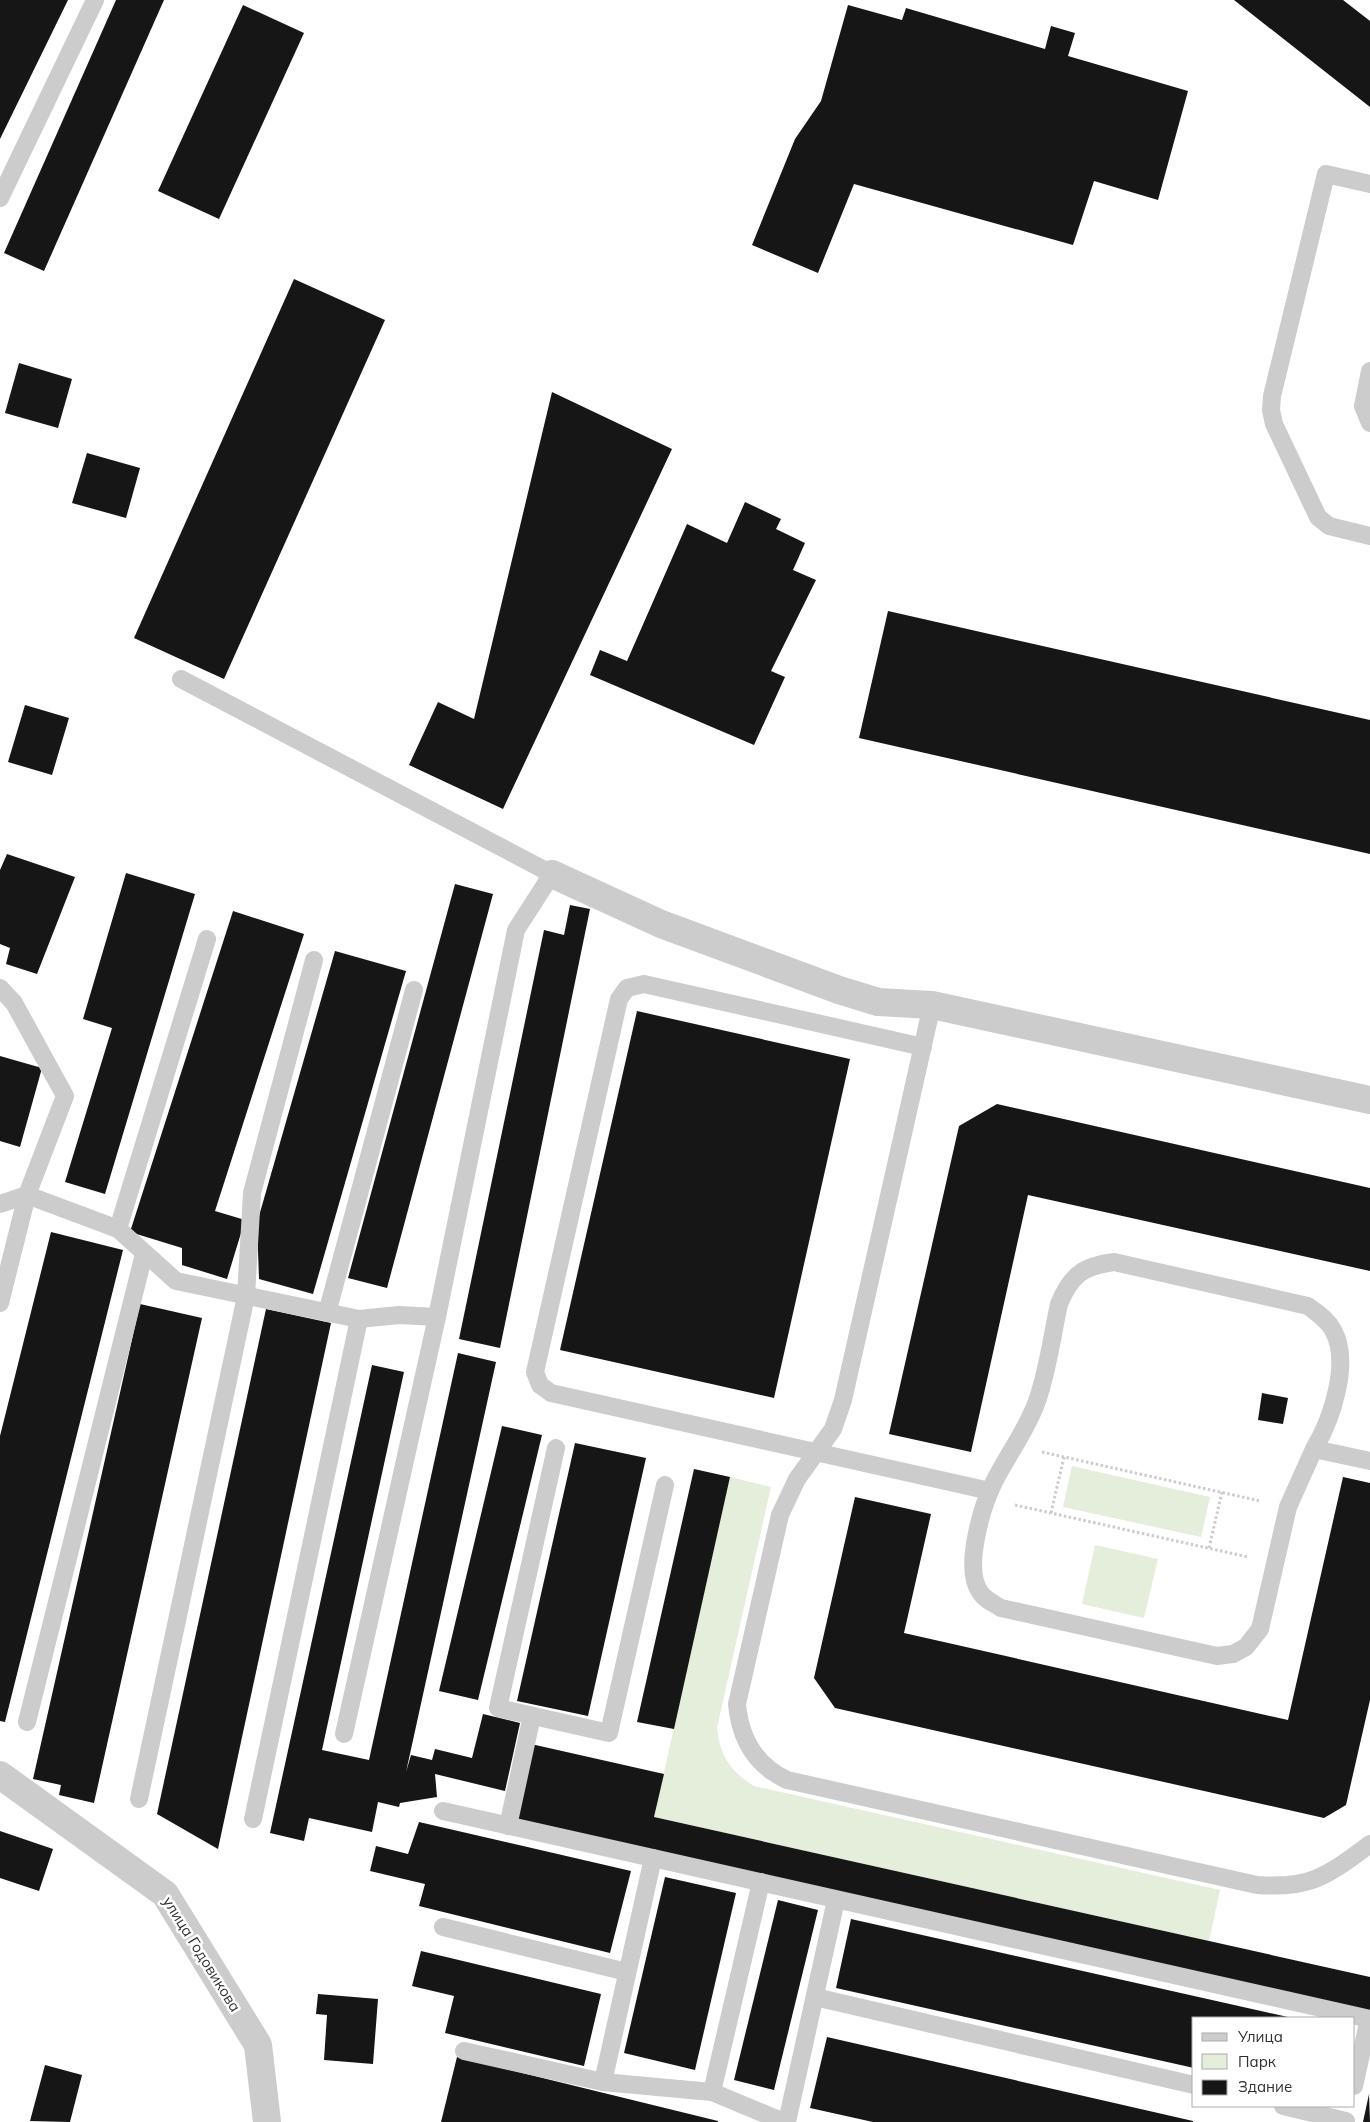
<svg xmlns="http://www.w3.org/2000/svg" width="1370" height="2122" viewBox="0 0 1370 2122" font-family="Mulish,sans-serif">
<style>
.green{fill:#e5eddb}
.building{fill:#161616}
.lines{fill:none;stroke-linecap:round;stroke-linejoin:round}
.path{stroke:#ccc;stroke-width:3;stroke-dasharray:2.5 2.5;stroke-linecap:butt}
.lane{stroke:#ccc;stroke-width:18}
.street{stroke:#ccc;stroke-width:28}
.labels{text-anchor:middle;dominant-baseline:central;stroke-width:5;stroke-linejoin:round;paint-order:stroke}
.street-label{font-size:15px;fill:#2f2f2f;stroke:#fff}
</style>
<rect width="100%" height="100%" fill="#fff"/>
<g class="green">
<path d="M1072,1466L1210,1497L1201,1537L1063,1507Z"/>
<path d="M730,1477L771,1487L717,1728C720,1756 731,1772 754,1786L1220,1890L1209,1941L654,1817Z"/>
<path d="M1095,1545L1158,1559L1144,1618L1082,1604Z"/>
</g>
<g class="building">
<path d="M0,0H68L0,139Z"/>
<path d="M116,0H164L44,271L4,253Z"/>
<path d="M1234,0H1343L1370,21V107Z"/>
<path d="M243,5L304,33L219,219L158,191Z"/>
<path d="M848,5L902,20L906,8L1045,49L1051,26L1075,33L1068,56L1188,91L1158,200L1094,181L1073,245L854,184L818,273L752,245L795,139L821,101Z"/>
<path d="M294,279L385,320L224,679L134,638Z"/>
<path d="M19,363L72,379L58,428L5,413Z"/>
<path d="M552,392L672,449L503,809L409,765L438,702L474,719Z"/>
<path d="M87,453L140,468L126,518L72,503Z"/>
<path d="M745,502L781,519L776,529L805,543L793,570L816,580L771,671L785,677L754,745L590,675L600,650L627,661L687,524L727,543Z"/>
<path d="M888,611L1370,720V854L859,738Z"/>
<path d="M25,705L69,718L52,775L8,762Z"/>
<path d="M7,854L75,877L37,974L6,964L10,948L0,944V870Z"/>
<path d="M126,873L195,894L105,1194L65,1182L112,1028L83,1019Z"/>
<path d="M455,884L493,894L387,1288L348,1278Z"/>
<path d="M570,905L590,909L500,1348L459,1339L544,930L564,935Z"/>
<path d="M233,911L304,934L215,1211L245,1220L227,1279L182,1265V1248L130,1232Z"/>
<path d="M335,951L406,971L313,1294L259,1279L257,1223Z"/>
<path d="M637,1011L850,1059L774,1398L560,1350Z"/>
<path d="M0,1056L42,1068L20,1147L0,1141Z"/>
<path d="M997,1104L1370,1188V1271L1028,1195L971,1452L889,1434L959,1126Z"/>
<path d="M51,1232L123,1250L5,1722L0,1721V1436Z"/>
<path d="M140,1304L202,1318L94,1803L59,1795L61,1785L33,1779Z"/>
<path d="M266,1309L331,1323L218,1849L157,1814Z"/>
<path d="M458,1353L496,1362L406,1772L411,1755L432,1760L435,1749L472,1758L483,1714L520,1723L505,1791L435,1774L437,1797L400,1803L399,1807L378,1802L372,1832L309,1818L304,1841L270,1833L372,1365L404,1372L322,1750L369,1760Z"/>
<path d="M1262,1393L1288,1398L1283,1424L1258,1420Z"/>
<path d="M502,1426L542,1435L478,1700L439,1691Z"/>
<path d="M575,1443L646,1458L588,1716L517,1701Z"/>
<path d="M694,1469L730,1477L674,1729L637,1722Z"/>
<path d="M1343,1477L1370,1483V1700L1346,1805L1324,1818L835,1708L814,1678L855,1497L931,1514L904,1633L1288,1720Z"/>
<path d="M531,1744L664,1774L654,1817L1370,1977V2015L514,1823Z"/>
<path d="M419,1822L631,1871L610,1953L419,1906L425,1884L370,1871L376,1846L408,1854Z"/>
<path d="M0,1831L53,1849L39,1891L0,1878Z"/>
<path d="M665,1877L736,1893L695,2070L624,2053Z"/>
<path d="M778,1900L818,1910L774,2090L734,2080Z"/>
<path d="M851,1919L1288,2017V2018H1194V2068L836,1988Z"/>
<path d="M421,1951L601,1994L584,2066L445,2033L454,1996L412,1986Z"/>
<path d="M318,1994L378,1999L373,2064L324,2060L327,2015L316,2014Z"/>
<path d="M827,2037L1193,2121V2122H873L810,2108Z"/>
<path d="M457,2057L718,2121V2122H441Z"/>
<path d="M45,2065L82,2075L70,2122L30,2121Z"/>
<path d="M1369,2094L1370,2122H1363Z"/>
</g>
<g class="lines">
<g class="path">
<path d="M1042,1452L1260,1501"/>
<path d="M1015,1505L1248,1557"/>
<path d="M1051,1513L1064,1457"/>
<path d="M1209,1548L1222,1492"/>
</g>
<g class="lane">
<path d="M1370,184L1326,174L1272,396L1271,410L1274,424L1318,517L1329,526L1370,536"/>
<path d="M0,198L95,0"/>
<path d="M1370,371L1363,406L1370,423"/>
<path d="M0,988L14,1003L65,1096L27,1195L0,1204"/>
<path d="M932,1005L843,1400L833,1429L797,1479L780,1515L737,1704C740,1738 755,1765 787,1780L1257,1885C1312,1889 1328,1875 1370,1844"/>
<path d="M923,1047L644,984L627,988L619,999L535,1372L540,1385L551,1393L990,1491"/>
<path d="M118,1229L207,939"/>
<path d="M0,1303L27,1195L118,1229L176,1281L359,1319L399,1315L437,1317L516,930L552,874L181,679"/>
<path d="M327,1313L414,990"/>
<path d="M556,1448L498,1708L609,1733L665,1485"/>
<path d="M1314,1449L1288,1507L1260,1629L1246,1647L1233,1654L1217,1656L1001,1608C993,1603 985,1600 980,1592C963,1569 982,1506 994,1482C1008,1454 1027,1430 1037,1401C1048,1370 1052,1336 1059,1304C1071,1275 1083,1266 1114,1262L1308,1306C1317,1313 1327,1319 1333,1330C1351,1362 1332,1419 1314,1449L1370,1461"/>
<path d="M27,1722L144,1254"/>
<path d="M344,1734L437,1317"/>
<path d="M139,1799L246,1296L252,1193L314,960"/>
<path d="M443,1811L1370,2019"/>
<path d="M253,1819L359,1319"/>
<path d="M508,1826L532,1716"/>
<path d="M443,1927L627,1972"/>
<path d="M815,1997L1194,2085"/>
<path d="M464,2051L603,2082L712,2092L784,2122"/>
<path d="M603,2082L653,1858"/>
<path d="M1354,2086L1369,2019"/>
<path d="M712,2092L761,1882"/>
<path d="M1283,2106L1346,2121"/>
<path d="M787,2122L836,1900"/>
</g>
<g class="street">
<path d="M552,874L661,924L839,990L878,1002L932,1005L1370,1100"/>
<path d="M0,1775L165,1894L258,2045L267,2122"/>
</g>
</g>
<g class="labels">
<g class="street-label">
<text transform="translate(202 1954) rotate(58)">улица Годовикова</text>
</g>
</g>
<rect x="1192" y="2017" width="162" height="90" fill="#ffffff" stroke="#acacac"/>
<rect x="1202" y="2033" width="25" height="8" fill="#cccccc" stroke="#acacac"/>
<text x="1238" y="2042" font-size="15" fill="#2f2f2f">Улица</text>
<rect x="1202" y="2054" width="25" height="15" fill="#e5eddb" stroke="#acacac"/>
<text x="1238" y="2067" font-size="15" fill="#2f2f2f">Парк</text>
<rect x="1202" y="2080" width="25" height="15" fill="#161616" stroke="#acacac"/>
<text x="1238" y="2092" font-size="15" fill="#2f2f2f">Здание</text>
</svg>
